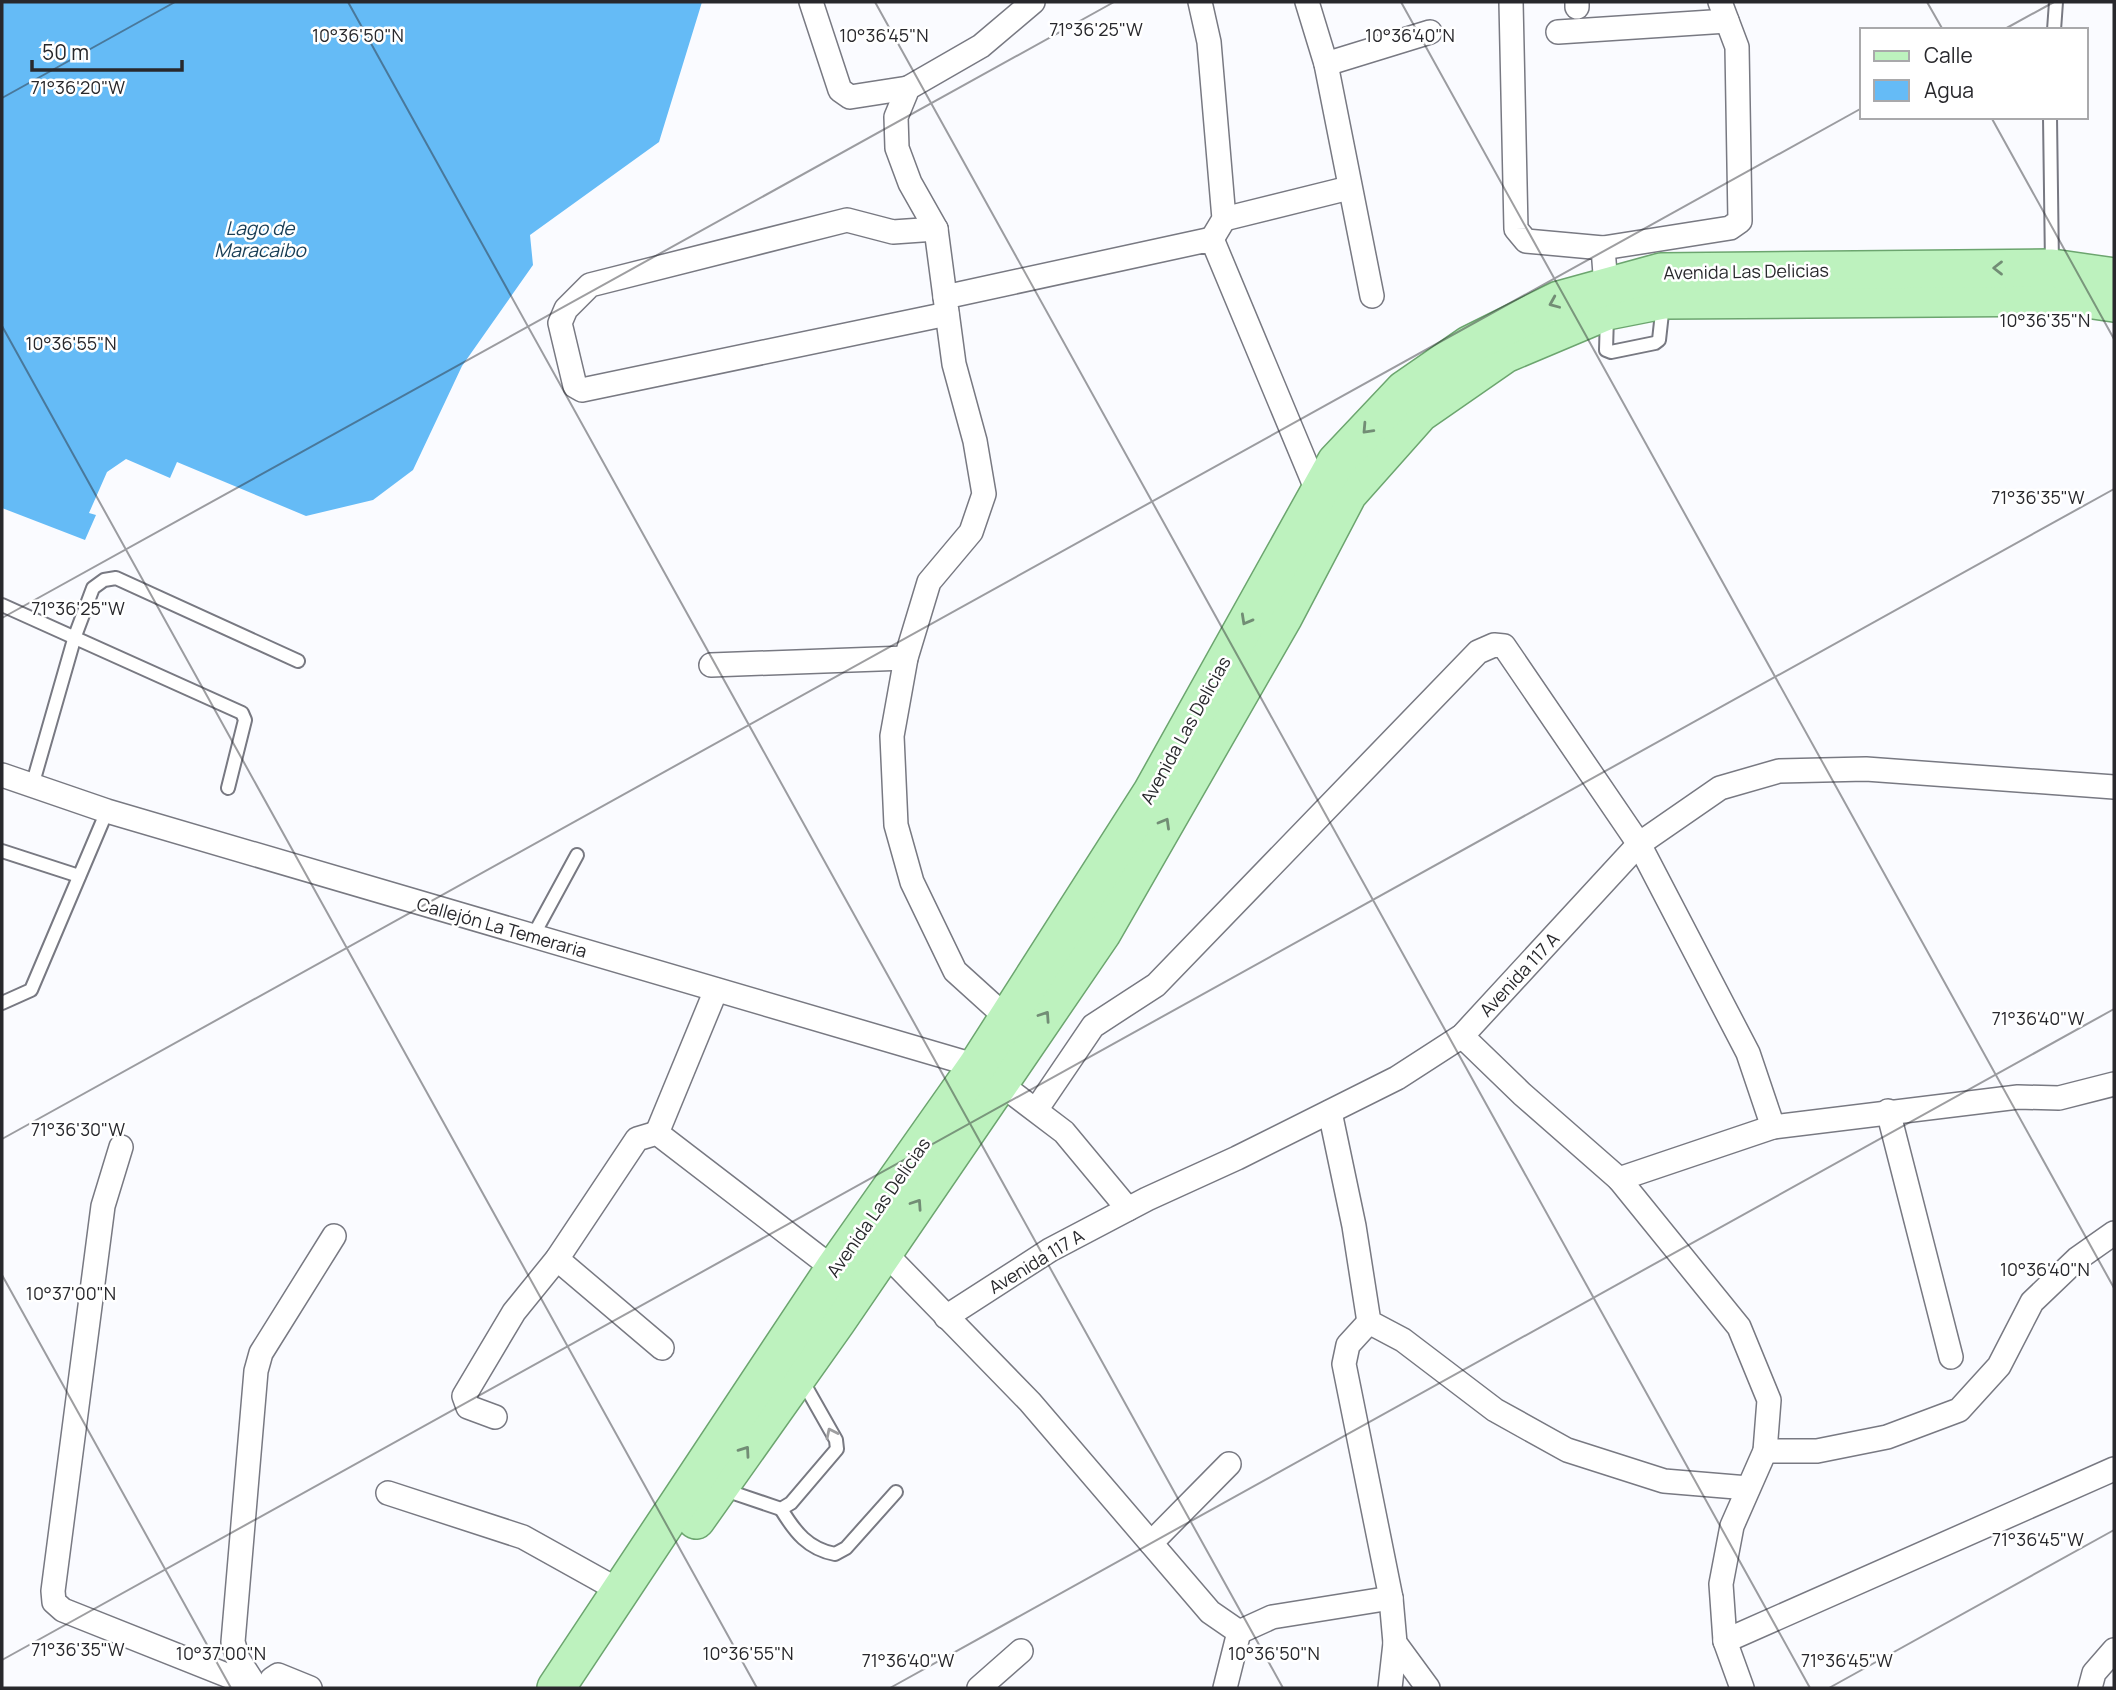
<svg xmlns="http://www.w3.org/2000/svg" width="2116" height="1690" viewBox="0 0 2116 1690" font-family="Manrope,sans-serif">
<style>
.water{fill:#65bbf6}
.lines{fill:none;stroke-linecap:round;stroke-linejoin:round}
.lane-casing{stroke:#787982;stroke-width:16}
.street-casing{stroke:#787982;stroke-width:26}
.primary-casing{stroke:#6ca56f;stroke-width:40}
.lane{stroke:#fff;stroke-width:12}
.street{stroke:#fff;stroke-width:23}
.primary{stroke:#bdf2be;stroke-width:37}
.oneway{stroke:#728d75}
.oneway2{stroke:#9e9ea0}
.ticks{fill:none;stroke:#28282c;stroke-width:2;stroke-opacity:0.45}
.labels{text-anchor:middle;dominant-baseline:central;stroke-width:5;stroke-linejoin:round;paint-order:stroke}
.street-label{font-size:18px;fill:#28282c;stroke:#fff}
.water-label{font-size:19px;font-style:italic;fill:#193e56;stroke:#fff}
.ticks-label{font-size:18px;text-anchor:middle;fill:#28282c;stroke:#fff;stroke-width:5;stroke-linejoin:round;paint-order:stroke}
</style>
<rect width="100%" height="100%" fill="#fafbff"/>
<path class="water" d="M2,2H702L659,142L530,235L533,265L462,366L413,470L373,500L306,516L177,462L170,478L126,459L107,472L89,513L96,515L85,540L2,508Z"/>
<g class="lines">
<defs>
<g id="lane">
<path d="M2054,30L2056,2"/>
<path d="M2050,117L2052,265"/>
<path d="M1607,316L1606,350L1611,352L1655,343L1659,340L1663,304"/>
<path d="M2,605L242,713L245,720L228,788"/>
<path d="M32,786L75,636L93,588L104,580L116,578L298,661"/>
<path d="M2,851L79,876"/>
<path d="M533,936L577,855"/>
<path d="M2,1003L31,990L107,811"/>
<path d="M722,1489L781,1509L791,1503L837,1449L836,1440L802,1380"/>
<path d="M781,1509C795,1532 808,1549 835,1554L846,1548L896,1492"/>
</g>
<g id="street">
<path d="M811,2L840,90L850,97L908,88"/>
<path d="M1200,2L1209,42L1224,219L1212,239"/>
<path d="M1307,2L1326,64L1372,296"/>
<path d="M1511,2L1516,229L1526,241L1603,248L1606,287"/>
<path d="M1577,2V7"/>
<path d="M1558,32L1727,21"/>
<path d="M1326,64L1430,32"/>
<path d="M1224,219L1349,188"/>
<path d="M936,229L893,232L847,220L590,285L566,309L560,323L575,386L582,390L947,314"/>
<path d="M1603,248L1730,228L1740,221L1737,47L1720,2"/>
<path d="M945,297L936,229L910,183L897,148L896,117L908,88L981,46L1033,2"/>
<path d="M711,665L906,658"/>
<path d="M2,775L107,811L977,1066L1064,1132L1128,1209"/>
<path d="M1008,1019L955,971L912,882L896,825L892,736L906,658L929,582L971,532L984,494L975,441L954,364L945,297L1212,239L1318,493"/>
<path d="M1462,1036L1522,1094L1619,1179L1739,1327L1769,1400L1765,1451L1732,1526L1721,1584L1725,1641L1742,1688"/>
<path d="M1036,1110L1093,1026L1156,985L1478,652L1494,645L1504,646L1639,844L1748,1053L1773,1127"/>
<path d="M1888,1111L1951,1357"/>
<path d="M1330,1112L1354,1226L1369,1322L1403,1340L1495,1410L1567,1450L1664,1481L1748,1488"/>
<path d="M657,1133L716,990"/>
<path d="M121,1147L103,1206L53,1591L54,1602L63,1610L259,1688"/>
<path d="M1619,1179L1773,1127L2018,1097L2059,1098L2114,1084"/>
<path d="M884,1252L1030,1402L1210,1612L1239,1632L1225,1688"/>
<path d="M557,1259L662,1348"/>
<path d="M946,1317L1050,1250L1147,1199L1237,1158L1397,1078L1462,1036L1639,844L1720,788L1779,771L1866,769L2114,787"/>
<path d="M1369,1322L1348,1345L1344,1364L1391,1598L1395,1643L1428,1688"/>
<path d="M495,1417L468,1407L464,1396L514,1312L557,1259L637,1139L657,1133L834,1269"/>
<path d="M1765,1451H1817L1887,1437L1959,1410L1999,1366L2032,1302L2077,1259L2114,1233"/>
<path d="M388,1493L523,1537L620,1591"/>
<path d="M1151,1543L1229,1464"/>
<path d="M1239,1632L1272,1617L1391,1598"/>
<path d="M1725,1641L2114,1469"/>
<path d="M256,1687L238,1659L233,1642L256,1371L261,1353L334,1236"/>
<path d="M268,1688L272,1679L278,1675L310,1688"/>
<path d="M979,1688L1021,1651"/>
<path d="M1390,1688L1395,1643"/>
<path d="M2090,1688L2094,1673L2114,1650"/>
</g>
<g id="primary">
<path d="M696,1520L837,1321L1102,933L1284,616L1348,494L1420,413L1505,354L1607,311L1663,300L2073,297L2114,303"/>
<path d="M556,1688L834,1269L977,1066L1152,792L1336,462L1404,390L1469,345L1559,300L1661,272L2052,268L2114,277"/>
</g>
</defs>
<use href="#lane" class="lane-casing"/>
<use href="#street" class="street-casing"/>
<use href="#primary" class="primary-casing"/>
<use href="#lane" class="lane"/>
<use href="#street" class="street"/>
<use href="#primary" class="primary"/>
</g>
<defs><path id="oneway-chevron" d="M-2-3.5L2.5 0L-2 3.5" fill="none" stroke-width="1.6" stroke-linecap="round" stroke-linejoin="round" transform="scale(1.75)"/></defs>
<g class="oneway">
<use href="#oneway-chevron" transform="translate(1998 268) rotate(180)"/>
<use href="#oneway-chevron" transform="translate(1554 303) rotate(157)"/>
<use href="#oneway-chevron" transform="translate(1367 429) rotate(133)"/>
<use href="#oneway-chevron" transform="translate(1246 620) rotate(119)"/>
<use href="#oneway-chevron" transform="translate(1165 823) rotate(-60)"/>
<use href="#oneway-chevron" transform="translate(1045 1016) rotate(-56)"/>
<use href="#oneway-chevron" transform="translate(917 1204) rotate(-56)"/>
<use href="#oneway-chevron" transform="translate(745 1451) rotate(-55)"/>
</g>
<use class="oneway2" href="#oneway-chevron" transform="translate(831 1433) rotate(-116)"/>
<path class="ticks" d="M348,2L1283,1688M875,2L1810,1688M1401,2L2114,1288M1927,2L1943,30M2003,30L2054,2M2,98L175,2M1991,117L2114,339M2,326L757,1688M2,618L1114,2M2,1139L1862,108M2,1275L231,1688M2,1660L2114,489M890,1688L2114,1009M1829,1688L2114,1530"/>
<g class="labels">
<g class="street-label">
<text transform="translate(1746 271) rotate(-1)">Avenida Las Delicias</text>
<text transform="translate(1185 730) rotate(-61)">Avenida Las Delicias</text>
<text transform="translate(502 927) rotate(16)">Callejón La Temeraria</text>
<text transform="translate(1519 974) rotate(-47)">Avenida 117 A</text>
<text transform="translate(878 1207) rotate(-55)">Avenida Las Delicias</text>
<text transform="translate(1036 1261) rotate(-31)">Avenida 117 A</text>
</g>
<g class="water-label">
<text x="260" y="228">Lago de<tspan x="260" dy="22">Maracaibo</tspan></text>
</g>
</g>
<g class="ticks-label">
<text x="1096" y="36">71°36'25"W</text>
<text x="358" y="42">10°36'50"N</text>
<text x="884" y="42">10°36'45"N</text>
<text x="1410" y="42">10°36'40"N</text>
<text x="78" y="94">71°36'20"W</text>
<text x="2045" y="327">10°36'35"N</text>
<text x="71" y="350">10°36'55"N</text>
<text x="2038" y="504">71°36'35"W</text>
<text x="78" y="615">71°36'25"W</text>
<text x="2038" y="1025">71°36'40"W</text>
<text x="78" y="1136">71°36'30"W</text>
<text x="2045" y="1276">10°36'40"N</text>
<text x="71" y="1300">10°37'00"N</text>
<text x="2038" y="1546">71°36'45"W</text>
<text x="78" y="1656">71°36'35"W</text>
<text x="221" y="1660">10°37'00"N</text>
<text x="748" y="1660">10°36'55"N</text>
<text x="1274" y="1660">10°36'50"N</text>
<text x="908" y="1667">71°36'40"W</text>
<text x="1847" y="1667">71°36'45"W</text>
</g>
<rect width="2116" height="1690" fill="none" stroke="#28282c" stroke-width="7"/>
<rect x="1860" y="28" width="228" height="91" fill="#ffffff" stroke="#a9a9ab" stroke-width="2"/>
<rect x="1874" y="51" width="35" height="10" fill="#bdf2be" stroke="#a9a9ab" stroke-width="2"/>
<text x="1924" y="63" font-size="21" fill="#28282c">Calle</text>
<rect x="1874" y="80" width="35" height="21" fill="#65bbf6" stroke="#a9a9ab" stroke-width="2"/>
<text x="1924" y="98" font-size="21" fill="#28282c">Agua</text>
<path d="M32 60v10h150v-10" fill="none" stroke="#28282c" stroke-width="3.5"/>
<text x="42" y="60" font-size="21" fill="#28282c" stroke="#ffffff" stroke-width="5" paint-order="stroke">50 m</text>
</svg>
